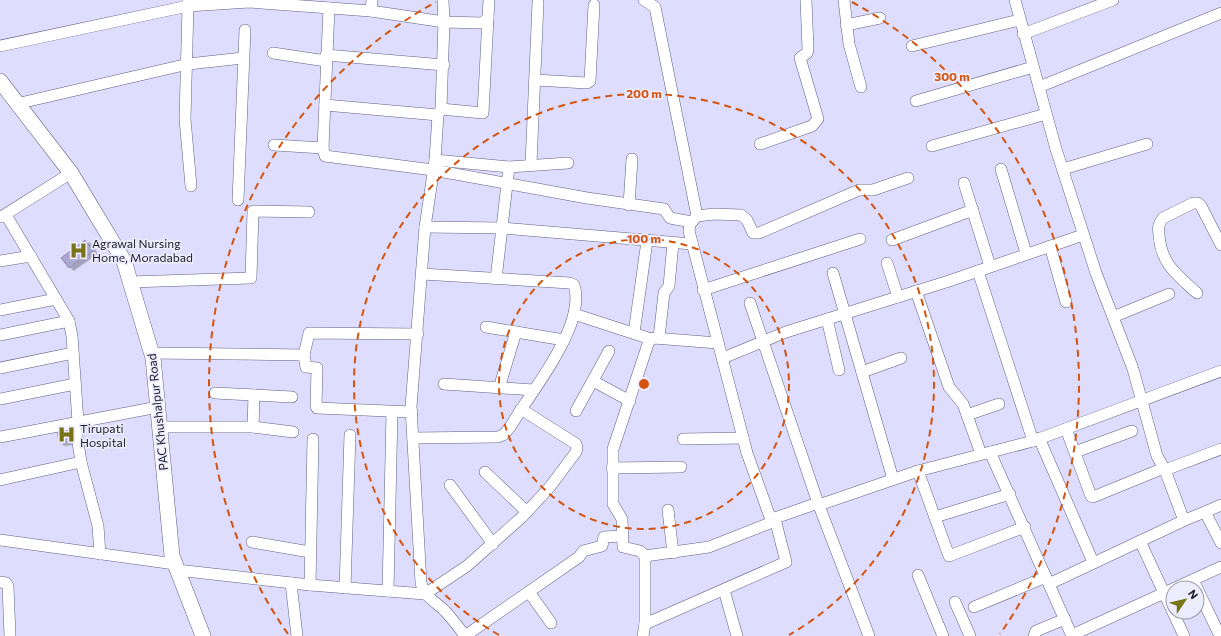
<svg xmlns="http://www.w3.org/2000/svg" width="1221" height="636" viewBox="0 0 1221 636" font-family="Commissioner,sans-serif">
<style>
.building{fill:#aaa8cf;stroke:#8c8baf;filter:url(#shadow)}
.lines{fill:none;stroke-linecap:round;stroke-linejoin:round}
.minor-casing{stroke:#626082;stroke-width:12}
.secondary-casing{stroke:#626082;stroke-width:16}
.minor{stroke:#fff;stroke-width:11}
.secondary{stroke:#fff;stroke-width:15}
.ring{fill:none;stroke:#d4530f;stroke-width:2;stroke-dasharray:7 5}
.labels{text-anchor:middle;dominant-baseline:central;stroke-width:3.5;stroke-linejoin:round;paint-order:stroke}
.poi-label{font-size:12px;fill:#1b1b29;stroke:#edecfd;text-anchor:start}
.street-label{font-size:12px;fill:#1b1b29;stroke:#edecfd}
.centre{fill:#d4530f;stroke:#edecfd;stroke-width:2}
.ring-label{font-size:12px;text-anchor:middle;font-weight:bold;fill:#d4530f;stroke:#edecfd;stroke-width:3.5;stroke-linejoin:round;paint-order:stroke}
</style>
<defs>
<filter id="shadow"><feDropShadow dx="4.5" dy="2.5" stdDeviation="0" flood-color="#0004"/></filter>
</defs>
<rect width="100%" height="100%" fill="#deddfd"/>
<g class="building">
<path d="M85,240L93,251L69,268L61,258Z"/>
<path d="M74,428L76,441L59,443L57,430Z"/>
</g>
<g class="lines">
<defs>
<g id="minor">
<path d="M644,0L655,7L697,216L690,224L689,231L747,453L770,517L772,519L818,503L869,636"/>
<path d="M844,0L849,44L861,87"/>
<path d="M1015,0L1056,149L1096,273L1133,369L1157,456L1165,470L1183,518L1185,520L1205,512L1221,543"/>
<path d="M329,8L323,148L325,156L433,170L587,198L664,209L670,218L692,222"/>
<path d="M371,11L372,0"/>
<path d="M846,25L880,18"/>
<path d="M1023,34L1113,0"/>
<path d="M0,46L188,6V0"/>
<path d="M912,46L1019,20"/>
<path d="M273,53L326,61"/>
<path d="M326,55L444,65"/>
<path d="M535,80L587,83L590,81L594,5"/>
<path d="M1039,87L1221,13"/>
<path d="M916,101L1033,67"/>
<path d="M16,104L188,64L243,58"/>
<path d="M325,105L438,115"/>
<path d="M441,109L483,113L488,18"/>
<path d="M760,144L812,126L818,119L800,58L807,53L808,49L806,0"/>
<path d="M274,145L323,148"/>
<path d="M932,146L1046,114"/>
<path d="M435,160L509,167L568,163"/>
<path d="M531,164L538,3"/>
<path d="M1001,169L1026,253"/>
<path d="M1063,169L1147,144"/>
<path d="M964,183L990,266"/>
<path d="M191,186L185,119L188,6L249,2L371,11L444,22L443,0"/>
<path d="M238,200L245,30"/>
<path d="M629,205L632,159"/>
<path d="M6,215L69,321L72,336L78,422"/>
<path d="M697,216L714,214L741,215L747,220L753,233H759L859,190H873L908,178"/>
<path d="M1,217L71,173"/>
<path d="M425,227L503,228L692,244"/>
<path d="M892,240L973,210"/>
<path d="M1050,246L1066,302"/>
<path d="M0,261L31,256"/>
<path d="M887,263L898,297"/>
<path d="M978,271L1033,441"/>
<path d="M833,273L893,479"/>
<path d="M496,279L509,167"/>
<path d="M130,282L251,278L253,211L309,212"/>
<path d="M703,290L860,239"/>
<path d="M916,291L949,387L963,404L981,454"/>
<path d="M1197,293C1177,275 1161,264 1159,235C1158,228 1158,224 1163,218L1193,203H1198L1201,206L1221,245"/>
<path d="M750,303L818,503"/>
<path d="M0,310L56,299"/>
<path d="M574,314L651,339"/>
<path d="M1113,317L1169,294"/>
<path d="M827,319L839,370"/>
<path d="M486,327L564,340"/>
<path d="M634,333L647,241"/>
<path d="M0,335L69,321"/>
<path d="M659,338L664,293L669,286L673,243"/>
<path d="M152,353L304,355"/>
<path d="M723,358L786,332L949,281L1083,235"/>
<path d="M0,368L73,353"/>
<path d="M862,372L901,358"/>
<path d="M593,381L630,401"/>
<path d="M444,384L534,390"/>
<path d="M499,388L516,332"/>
<path d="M215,393L292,397"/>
<path d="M0,399L75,384"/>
<path d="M576,411L609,351"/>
<path d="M412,412L317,408L316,406L317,368L306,367L304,355L309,333L418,334"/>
<path d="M967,415L999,404"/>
<path d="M75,423L81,462L98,526L100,554"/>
<path d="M160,427H253L293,432"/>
<path d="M253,427L254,395"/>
<path d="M1066,429L1091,496L1093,497L1164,468"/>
<path d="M0,437L158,407"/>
<path d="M413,438L498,437L503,435C510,429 515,419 520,411C537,386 561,352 571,324C575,313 578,296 574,285L570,283L422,274"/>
<path d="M1039,438L1093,562"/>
<path d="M683,439L743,438"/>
<path d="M990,452L1072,636"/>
<path d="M1075,452L1132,431"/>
<path d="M612,468L681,467"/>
<path d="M1165,470L1221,449"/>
<path d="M918,471L949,556L1025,527"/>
<path d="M485,472L527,512"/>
<path d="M0,480L81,462"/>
<path d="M450,485L493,544"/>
<path d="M819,505L918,471L1033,441L1221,371"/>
<path d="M668,510L673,553"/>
<path d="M1205,512L1221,505"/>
<path d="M935,517L1010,494"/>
<path d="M0,540L175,564"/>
<path d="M1140,541L1184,636"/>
<path d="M252,542L310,552"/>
<path d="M645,556L709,547L775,521"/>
<path d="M177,570L310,585L425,594L467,566L522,517L549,488L576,452L577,448L576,444L521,409"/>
<path d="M918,575L943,636"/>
<path d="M1193,580L1220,636"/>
<path d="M0,582L6,583L8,586L10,636"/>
<path d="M291,583L297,636"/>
<path d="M1049,584L1185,520"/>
<path d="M310,585L313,439"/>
<path d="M345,588L350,435"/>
<path d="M1175,588L1221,567"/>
<path d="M724,590L737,636"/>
<path d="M388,591L392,412"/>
<path d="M529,592L551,623"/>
<path d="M955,602L970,636"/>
<path d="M974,607L1046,577"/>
<path d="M645,624L786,562L775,519"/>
<path d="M1072,635L1173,589"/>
<path d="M465,636C459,627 452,619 445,611C435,601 425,598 421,583L411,407L425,227L435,160L438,115L441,109L444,22L482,23L488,18L489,0"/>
<path d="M465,636L579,557L583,551L602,546L604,537L622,536"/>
<path d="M643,636L645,624V556L640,551L623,547L622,519L613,504V449L649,341L654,338L718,343"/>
<path d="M1034,636L1036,631L1065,619"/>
</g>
<path id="secondary" d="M0,81L71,173L124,261L153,358L172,556L203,636"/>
</defs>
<use href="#minor" class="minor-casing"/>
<use href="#secondary" class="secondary-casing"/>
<use href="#minor" class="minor"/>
<use href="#secondary" class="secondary"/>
</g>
<g class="ring">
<circle cx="644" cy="384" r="145"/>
<path d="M499 635A290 290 0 1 1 789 635"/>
<path d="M288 634A435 435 0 0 1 436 2M852 2A435 435 0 0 1 1000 634"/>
</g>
<defs>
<symbol id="hospital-bare" viewBox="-9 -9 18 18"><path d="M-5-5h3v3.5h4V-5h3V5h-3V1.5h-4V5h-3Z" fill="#777316" stroke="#edecfd" stroke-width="2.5" paint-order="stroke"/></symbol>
</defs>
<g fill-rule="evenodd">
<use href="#hospital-bare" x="66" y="238" width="25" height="25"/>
<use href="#hospital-bare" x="54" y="422" width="25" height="25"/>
</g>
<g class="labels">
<g class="poi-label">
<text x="92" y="243">Agrawal Nursing<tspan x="92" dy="14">Home, Moradabad</tspan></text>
<text x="80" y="428">Tirupati<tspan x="80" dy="14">Hospital</tspan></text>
</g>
<g class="street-label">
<text transform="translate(157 412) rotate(-96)">PAC Khushalpur Road</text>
</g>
</g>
<circle cx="644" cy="384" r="6" class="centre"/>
<g class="ring-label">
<text x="952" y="81">300 m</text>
<text x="644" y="98">200 m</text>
<text x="644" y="243">100 m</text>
</g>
<g transform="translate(1185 600) rotate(55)"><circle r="19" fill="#edecfd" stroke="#9998a8"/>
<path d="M0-3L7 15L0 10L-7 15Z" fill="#777316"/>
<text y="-6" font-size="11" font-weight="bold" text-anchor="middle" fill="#1b1b29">N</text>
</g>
</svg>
